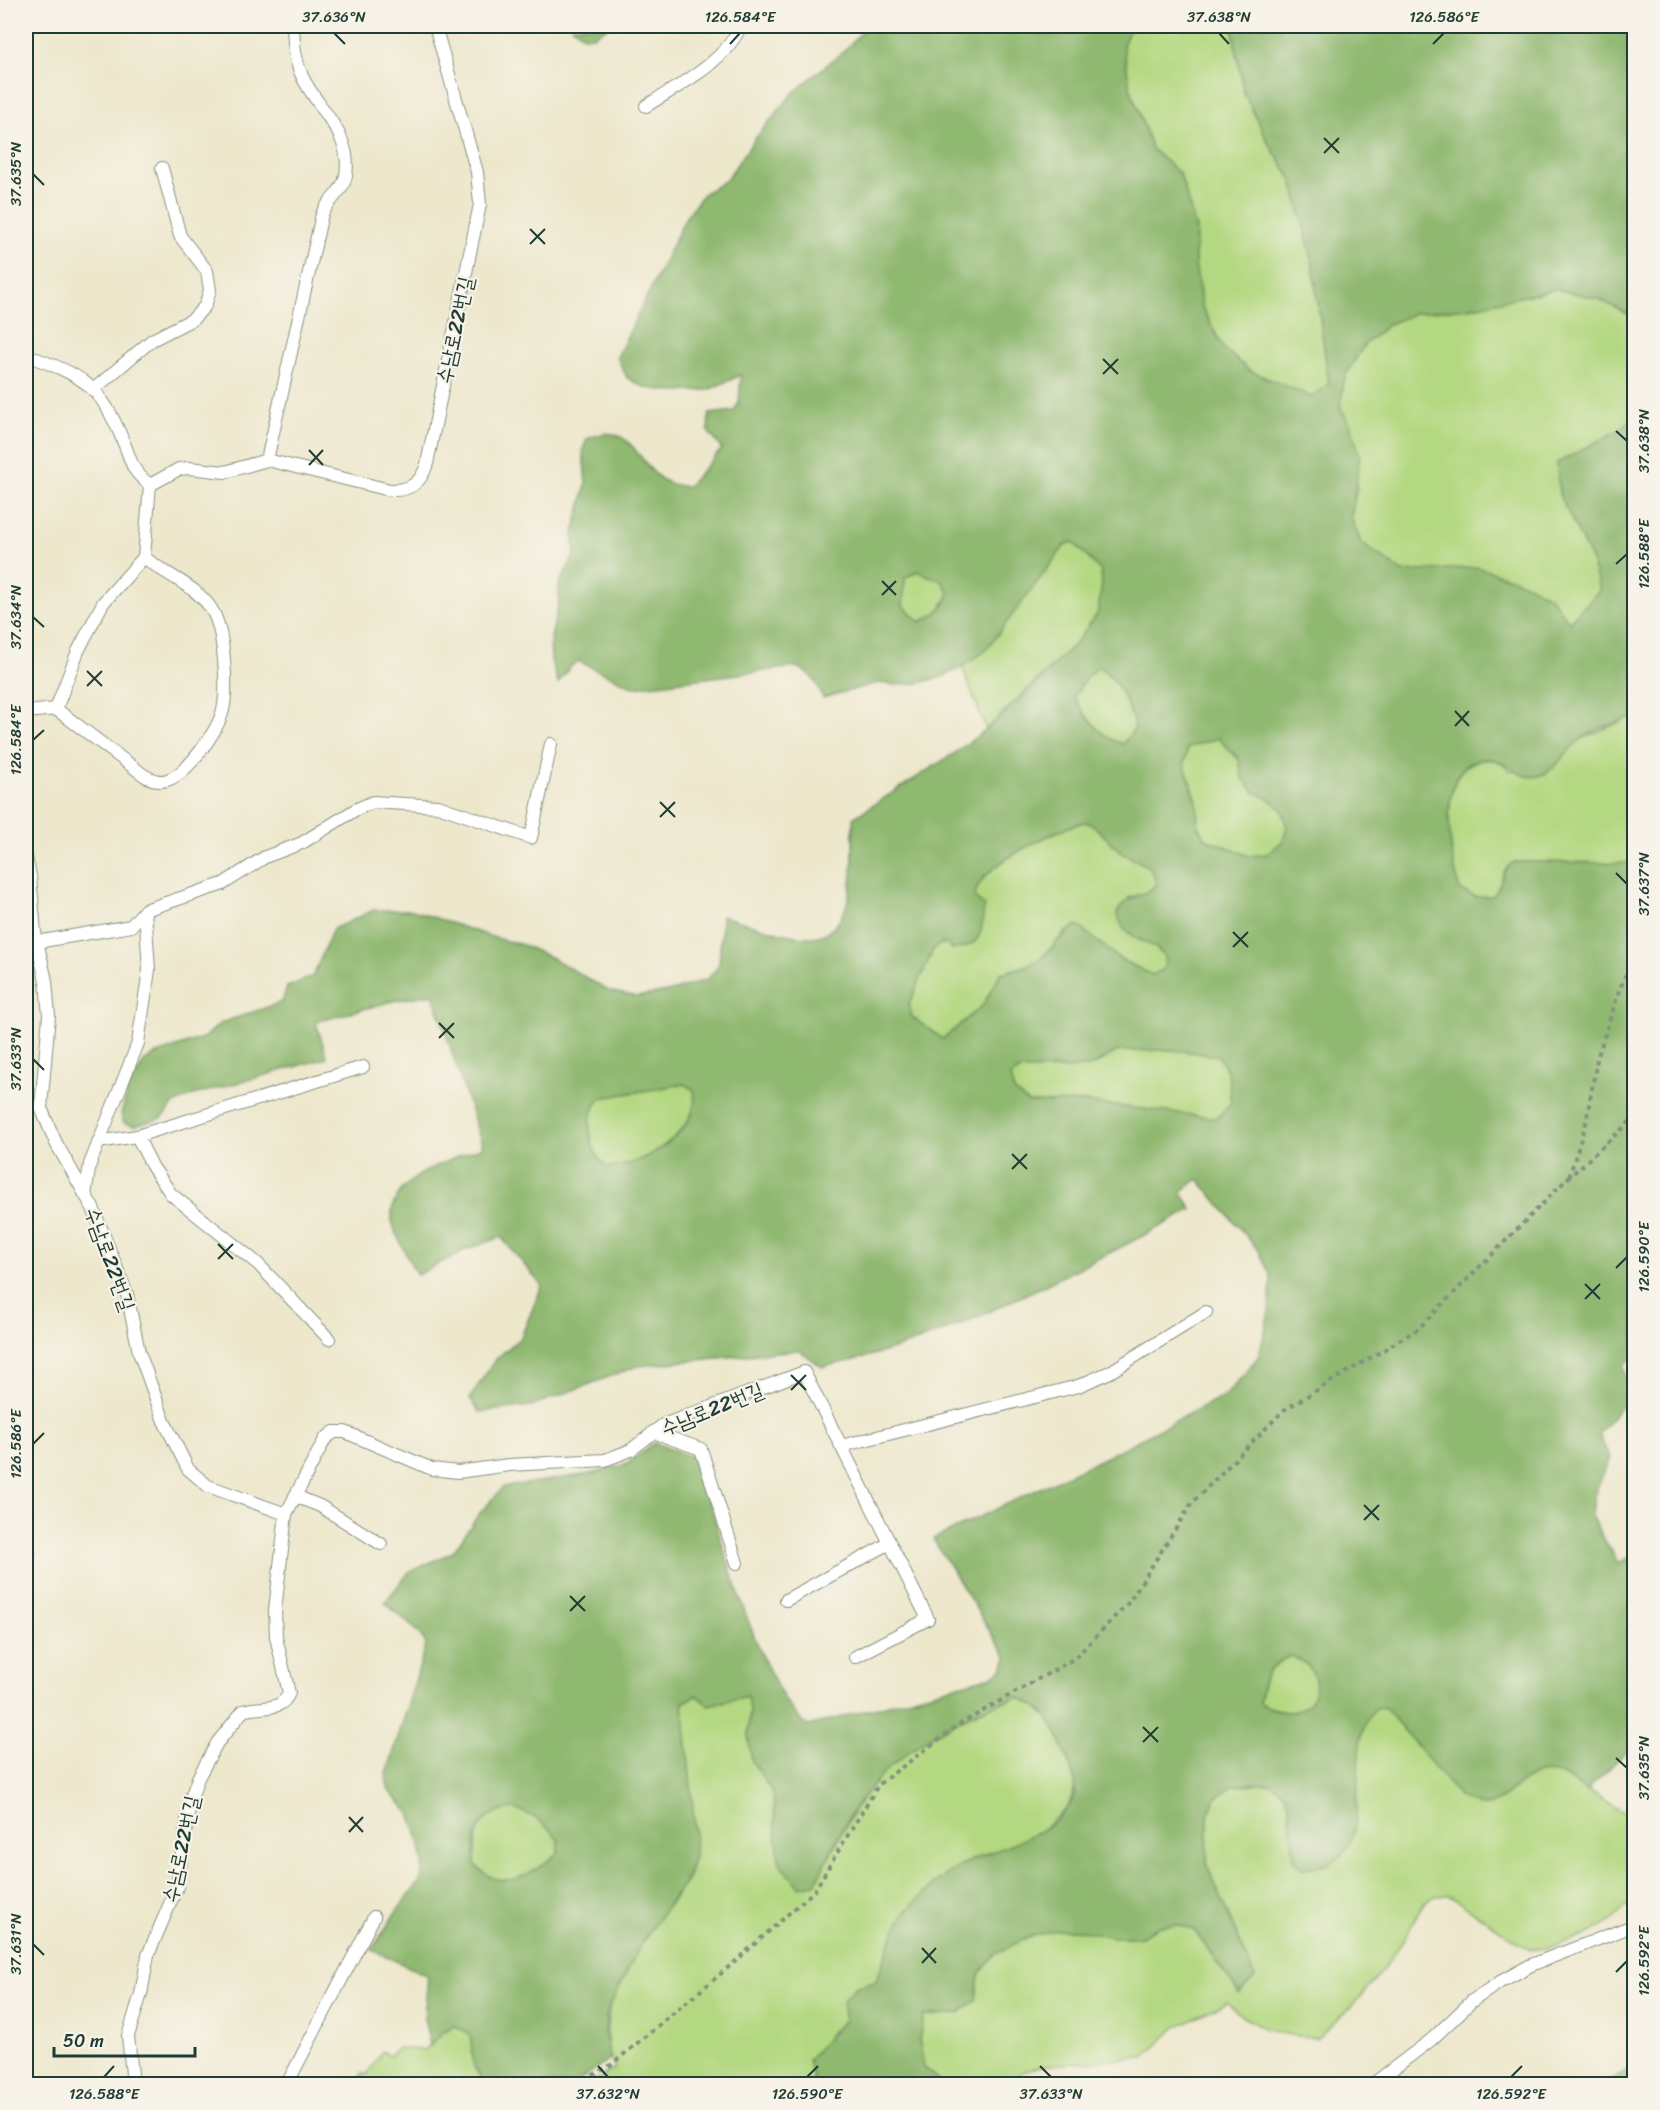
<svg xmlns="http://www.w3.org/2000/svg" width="1660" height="2110" viewBox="0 0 1660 2110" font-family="Sriracha,'Poor Story',sans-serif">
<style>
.green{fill:#b4d881;stroke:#6a8a5a;stroke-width:1.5}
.forest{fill:#8fb86f;stroke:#577a52;stroke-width:1.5;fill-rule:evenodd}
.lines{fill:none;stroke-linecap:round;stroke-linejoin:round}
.lane-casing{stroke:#869280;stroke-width:14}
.path{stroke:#869280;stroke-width:4;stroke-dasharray:4.5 4.5;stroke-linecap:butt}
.lane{stroke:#fff;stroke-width:12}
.ticks{fill:none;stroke:#1f3d34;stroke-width:2}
.labels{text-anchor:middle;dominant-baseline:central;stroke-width:4.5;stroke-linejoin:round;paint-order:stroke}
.street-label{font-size:21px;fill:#1f3d34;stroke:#f7f3e8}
.neatline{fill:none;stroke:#1f3d34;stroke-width:2}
.ticks-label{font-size:15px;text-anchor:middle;fill:#1f3d34}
</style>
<rect width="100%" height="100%" fill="#f7f3e8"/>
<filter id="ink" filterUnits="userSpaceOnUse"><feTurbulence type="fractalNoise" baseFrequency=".0167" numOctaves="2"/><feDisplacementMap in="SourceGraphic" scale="12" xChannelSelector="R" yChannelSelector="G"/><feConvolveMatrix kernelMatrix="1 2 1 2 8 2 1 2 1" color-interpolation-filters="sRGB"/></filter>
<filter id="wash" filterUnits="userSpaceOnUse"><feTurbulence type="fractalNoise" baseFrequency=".008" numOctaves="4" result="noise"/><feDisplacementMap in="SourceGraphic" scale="24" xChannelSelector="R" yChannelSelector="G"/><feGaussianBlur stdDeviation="1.35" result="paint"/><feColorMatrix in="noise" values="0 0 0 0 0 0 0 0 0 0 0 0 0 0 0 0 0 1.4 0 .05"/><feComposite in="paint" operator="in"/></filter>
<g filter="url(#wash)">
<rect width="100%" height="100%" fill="#ede7cc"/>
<g class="green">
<path d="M1131,26H1232L1244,93L1268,142L1292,180L1312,259L1329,384L1312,397L1250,371L1223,348L1202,307L1195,264L1196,229L1180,174L1152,149L1130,87L1123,45Z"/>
<path d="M1556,289L1599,299L1634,317V417L1559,494L1591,559L1600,590L1569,622L1437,571L1403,572L1361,543L1351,517L1357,488L1340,406L1345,375L1364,345L1389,324L1415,313L1468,308Z"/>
<path d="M1073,542L1101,571L1102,584L1098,613L1075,644L986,729L962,667L985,651L1065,545Z"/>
<path d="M917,571L942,581L949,592C944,609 935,615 919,622L903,605L905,578Z"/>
<path d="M1098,667C1117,675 1131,709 1135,728L1123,744C1103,740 1083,714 1074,696L1086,678Z"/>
<path d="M1634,716V863L1515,862C1499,869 1504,884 1493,896L1476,897L1460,891C1451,860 1434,771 1478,761C1492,758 1500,760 1510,771L1545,773L1579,740Z"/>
<path d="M1218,738L1239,760L1242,777L1254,791L1268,798L1282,810L1287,827L1283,841L1267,854L1249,856L1207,839L1198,827L1197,801L1184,764L1188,747Z"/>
<path d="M1085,822L1093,825L1122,853L1149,867L1157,883L1151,891L1128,898L1137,939C1150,944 1171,952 1163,970L1152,975L1066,931C1040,962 1039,962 1001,973L983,1005L943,1039L912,1017L909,1004L933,950L939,944H947L975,898C973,868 1059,828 1085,822Z"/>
<path d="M1173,1050L1218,1055L1228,1072L1231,1103L1216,1118L1084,1102L1028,1103L1014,1091L1010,1077L1020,1070L1069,1069L1097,1064L1117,1051Z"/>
<path d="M684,1084L693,1089C706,1127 639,1170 606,1167C588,1149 583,1117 601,1098Z"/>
<path d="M1291,1656C1333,1667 1321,1733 1260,1703C1261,1680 1268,1665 1291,1656Z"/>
<path d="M697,1695L708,1705L748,1696L750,1710L748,1735L752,1760L773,1793L775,1826L830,1856C845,1826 861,1795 885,1771C919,1736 971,1712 1017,1697L1036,1705L1054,1723L1076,1784L1068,1807L1035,1836L971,1860L938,1882L907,1910L876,1981L855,1987L844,2020L828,2035L812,2082L815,2084H588L615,2069C588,2014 633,1956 663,1912C671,1902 682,1890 687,1879C704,1840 684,1748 683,1702Z"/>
<path d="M1376,1708L1386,1709L1460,1797L1497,1802L1522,1781L1541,1771L1560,1774L1634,1818V1894C1618,1927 1566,1947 1530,1950L1448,1895L1435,1896L1423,1904L1405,1938L1380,1974L1353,2005L1317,2038C1281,2036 1252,2029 1227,2002L1176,2027L1145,2057L1041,2066L1024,2071L1009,2084H943L924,2068L919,2039L924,2016L959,2013L976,2000L979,1974L995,1953L1028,1937L1056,1930H1082L1113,1937H1139L1159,1926L1178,1925L1194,1930L1239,1993L1238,1935L1221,1902L1207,1865L1208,1815L1215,1799L1232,1786L1271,1783L1284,1793L1289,1805L1292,1829L1325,1865C1385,1833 1333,1749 1376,1708Z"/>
<path d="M514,1809C535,1815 545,1824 559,1840L558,1853C532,1874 501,1897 475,1864C473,1830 479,1813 514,1809Z"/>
<path d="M454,2025L470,2034L474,2067L485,2084H356L362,2073L367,2075L382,2051L390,2056L397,2048L425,2050L443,2032Z"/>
</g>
<g class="forest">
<path d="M572,26H609L593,36H583Z"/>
<path d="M867,26H1131L1123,45L1130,87L1152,149L1180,174L1196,229L1195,264L1202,307L1223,348L1250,371L1312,397L1329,384L1312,259L1292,180L1268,142L1244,93L1232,26H1634V317L1599,299L1556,289L1468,308L1415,313L1389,324L1364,345L1345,376L1340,406L1351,426L1360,456L1351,517L1361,543L1403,572L1477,567L1519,581L1550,596L1569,622L1600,590L1591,559L1559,494L1557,463L1621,429L1634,417V717C1616,723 1594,728 1579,741C1567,750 1559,766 1546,773C1519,786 1511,761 1491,759C1431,754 1450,857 1460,890L1476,897L1493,896C1504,884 1499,869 1515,862L1634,863V1356L1624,1365L1629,1397L1599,1434L1610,1459L1594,1495L1592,1518L1618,1563L1634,1555V1614L1627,1631V1665L1634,1744L1586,1791C1577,1786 1568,1776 1558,1774C1515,1761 1505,1828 1460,1797L1386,1709L1376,1708C1337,1745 1383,1849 1324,1865C1317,1867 1309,1867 1302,1868L1294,1862L1289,1805L1284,1793L1271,1784L1253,1783L1232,1786L1215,1799L1208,1815L1207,1865L1255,1977L1239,1993L1194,1930L1178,1925L1159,1926L1139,1937H1113L1082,1930H1056L1028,1937L995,1954L979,1974L976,2000L959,2013L924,2016L919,2039L924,2068L943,2084H815L808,2060L844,2020L843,2000L855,1987L876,1981C886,1958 891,1930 908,1910C923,1891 950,1870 972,1860C1001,1847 1080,1827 1075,1782C1074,1773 1069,1761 1065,1752C1053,1722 1047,1709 1017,1697C952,1718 888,1755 851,1814C838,1836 827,1861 815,1884L799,1887L779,1862L773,1793L752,1761L748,1735L750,1710L748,1696L708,1705L697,1695L683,1703L695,1830L694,1857L687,1878L641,1944L607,2012L605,2035L610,2059L574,2084H485L474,2067L470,2034L454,2025L443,2032L430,2046L424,2018L428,1976L372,1950L394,1915L421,1880L423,1862L416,1829L409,1812L389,1791L386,1777L426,1645C419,1627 398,1617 385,1602L409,1572L453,1552L479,1514L504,1487L590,1474L627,1464L655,1443L693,1457L698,1465C717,1523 761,1694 808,1726L992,1676L1003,1668L1007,1658L933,1539L1104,1458L1227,1394L1259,1356L1269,1313L1271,1277L1259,1251L1198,1179L1181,1192L1192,1209C1147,1235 1101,1257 1055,1280C976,1319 909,1351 822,1367L799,1350L638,1366L531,1406L479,1412L470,1398L495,1360L521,1337L542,1286L501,1237L463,1251L417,1275C410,1261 394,1234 392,1220C387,1177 454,1159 483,1147L433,994L393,1001L316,1022L327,1058L193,1095L174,1104L162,1118L134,1126L124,1123L121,1114L129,1087L144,1062L154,1055L205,1037L221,1023L282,1002L287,987L313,976L333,929L374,910H412L495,938L523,945L552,958L609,991L637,997L672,991L708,979L719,965L722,916C746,922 778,935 803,937C861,942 852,856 853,818L955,753L998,720L1075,644L1098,613L1102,584L1101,571L1073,542L1065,545L985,651L962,667L943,677L919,683L895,685L878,683L823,698C817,683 812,673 796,667L634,687L578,661L570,667L558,683L551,660L550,642L559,602V584L575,554L573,536L586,485L583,449L587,439C634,416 637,471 669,483C674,485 681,486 687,487L722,449L708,431L709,414L734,411L739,402L741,375L708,390L675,392L646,388L627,378L617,357L686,217L703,194L726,180L754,140L794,92L844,51ZM917,571L942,581L949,592C944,609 936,615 920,622L903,605L905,578ZM1098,667C1116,674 1131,710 1135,728L1123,744C1103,740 1083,714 1074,696L1086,678ZM1218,738L1239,759L1242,777L1254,792L1268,798L1282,810L1287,827L1283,841L1267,854L1249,856L1206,839L1198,827L1197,801L1184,764L1188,747ZM1085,822L1093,825L1122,853L1149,867L1157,883C1145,899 1125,893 1117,914C1119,918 1121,924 1123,928C1134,942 1174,946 1163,970L1152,975L1120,959L1077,925C1059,935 1051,954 1034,964C1025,969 1011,970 1001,973L983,1005L943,1039L912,1017L909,1004L933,950L940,944H947L952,949C982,948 982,931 984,906L975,898C972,868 1059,827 1085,822ZM1173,1050L1218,1056L1228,1072L1231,1103L1217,1118L1084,1102L1028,1103L1014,1091L1010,1077L1020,1070L1089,1067L1117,1051ZM684,1084L693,1089C707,1127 639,1170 606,1167C588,1149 583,1117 601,1098ZM1290,1656C1335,1667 1318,1734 1260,1703C1261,1680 1268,1665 1290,1656ZM514,1809C535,1815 545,1824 559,1840L558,1853C533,1874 501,1896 475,1864C473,1830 479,1813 514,1809Z"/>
<path d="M1634,2064V2084H1608Z"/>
</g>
</g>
<g filter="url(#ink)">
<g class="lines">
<defs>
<g id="lane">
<path d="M646,106C682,83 722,65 741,26"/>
<path d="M26,355C84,376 100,384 124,443C133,465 131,470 150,485L179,469L189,468L225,472L267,460L390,490C410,491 421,483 427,464L480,204L477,172L435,26"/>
<path d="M93,390L152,340L193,319L205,306L210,290L207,271L180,236L162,168"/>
<path d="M267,460L322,214C328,200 344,191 346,175C353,134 317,109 302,76C294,59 294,43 293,26"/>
<path d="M56,709L145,776C152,779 159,783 167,780C188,774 218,730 223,710C228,688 224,634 214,614C201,587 166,576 144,557"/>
<path d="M26,712L56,709L78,651L103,603L144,557L150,485"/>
<path d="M26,857L30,876L35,932L46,981L49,1016L41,1108L56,1143L93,1208L127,1294L139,1352L164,1421L188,1469L208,1486L286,1514L275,1610L276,1637L289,1693C281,1713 260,1705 243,1711L217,1743L198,1778L190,1801L177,1887L148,1955L141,1994L128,2036L133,2084"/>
<path d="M37,942L131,926L145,910L223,884L265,857L302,843L355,810L373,802L438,806L531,838L551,744"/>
<path d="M137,1136L152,1166L171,1194L258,1264L329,1339"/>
<path d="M98,1142L137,1136L363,1067"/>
<path d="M85,1195L90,1164L138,1043L149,970L145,910"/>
<path d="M653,1432L701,1449L737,1563"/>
<path d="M841,1446L1078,1386L1110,1372L1206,1312"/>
<path d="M295,1496L320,1506L381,1544"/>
<path d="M286,1514L325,1439L334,1432H345L432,1469L458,1472L509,1465L605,1460L631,1450L663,1425L804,1372L928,1619L855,1657"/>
<path d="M26,1556L29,1554"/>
<path d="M786,1600L890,1543"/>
<path d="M287,2084L374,1917"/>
<path d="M1373,2084L1431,2040L1472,2001L1500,1982L1531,1965L1630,1927"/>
</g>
</defs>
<use href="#lane" class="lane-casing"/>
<g class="path">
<path d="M1569,1177L1586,1123L1597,1059L1619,991L1634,955"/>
<path d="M577,2084L611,2065L730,1966L814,1891L879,1784L960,1724L1075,1658L1129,1602L1192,1503L1284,1410L1418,1329L1569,1177L1634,1118"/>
</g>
<use href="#lane" class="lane"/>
</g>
</g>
<path class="ticks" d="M334,33L345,44M1219,33L1229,44M730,44L740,33M1433,44L1444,33M1324,138L1339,153M1324,153L1339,138M33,174L44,185M530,229L545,244M530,244L545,229M1103,359L1118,374M1103,374L1118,359M1616,431L1627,441M309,450L323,465M309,465L323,450M1616,564L1627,554M882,581L896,595M882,595L896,581M33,617L44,627M87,671L102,686M87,686L102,671M1455,711L1469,726M1455,726L1469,711M33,740L44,730M660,802L675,817M660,817L675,802M1616,873L1627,884M1233,932L1248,947M1233,947L1248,932M439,1023L454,1038M439,1038L454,1023M33,1059L44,1070M1012,1154L1027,1169M1012,1169L1027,1154M218,1244L233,1259M218,1259L233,1244M1616,1268L1627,1257M1585,1284L1600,1299M1585,1299L1600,1284M791,1375L806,1390M791,1390L806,1375M33,1444L44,1433M1364,1505L1379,1520M1364,1520L1379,1505M570,1596L585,1611M570,1611L585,1596M1143,1727L1158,1742M1143,1742L1158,1727M1616,1758L1627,1768M349,1817L363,1832M349,1832L363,1817M33,1944L44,1955M922,1948L936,1963M922,1963L936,1948M1616,1972L1627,1961M598,2066L608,2077M1040,2066L1051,2077M104,2077L114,2066M807,2077L818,2066M1511,2077L1522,2066"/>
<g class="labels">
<g class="street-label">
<text transform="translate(455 330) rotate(-78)">수남로22번길</text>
<text transform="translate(110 1259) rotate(70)">수남로22번길</text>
<text transform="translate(712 1409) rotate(-22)">수남로22번길</text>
<text transform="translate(181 1849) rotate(-78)">수남로22번길</text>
</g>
</g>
<rect width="1660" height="2110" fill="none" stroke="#f7f3e8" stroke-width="66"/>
<path d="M54 2047v9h141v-9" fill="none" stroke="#1f3d34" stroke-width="3"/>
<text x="63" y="2047" font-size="18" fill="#1f3d34" stroke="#f7f3e8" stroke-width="4.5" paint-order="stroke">50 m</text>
<rect x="33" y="33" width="1594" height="2044" class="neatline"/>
<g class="ticks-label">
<text x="334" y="22">37.636°N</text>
<text x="740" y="22">126.584°E</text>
<text x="1219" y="22">37.638°N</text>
<text x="1444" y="22">126.586°E</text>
<text transform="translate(16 174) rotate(-90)" y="5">37.635°N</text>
<text transform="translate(1644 441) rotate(-90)" y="5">37.638°N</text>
<text transform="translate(1644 554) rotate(-90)" y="5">126.588°E</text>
<text transform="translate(16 617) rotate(-90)" y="5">37.634°N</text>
<text transform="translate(16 740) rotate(-90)" y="5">126.584°E</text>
<text transform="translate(1644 884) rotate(-90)" y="5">37.637°N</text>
<text transform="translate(16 1059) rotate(-90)" y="5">37.633°N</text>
<text transform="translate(1644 1257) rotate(-90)" y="5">126.590°E</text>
<text transform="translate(16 1444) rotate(-90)" y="5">126.586°E</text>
<text transform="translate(1644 1768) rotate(-90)" y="5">37.635°N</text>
<text transform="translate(16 1944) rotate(-90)" y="5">37.631°N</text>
<text transform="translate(1644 1961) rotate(-90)" y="5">126.592°E</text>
<text x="104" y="2099">126.588°E</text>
<text x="608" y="2099">37.632°N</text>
<text x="807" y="2099">126.590°E</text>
<text x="1051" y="2099">37.633°N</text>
<text x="1511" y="2099">126.592°E</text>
</g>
</svg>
